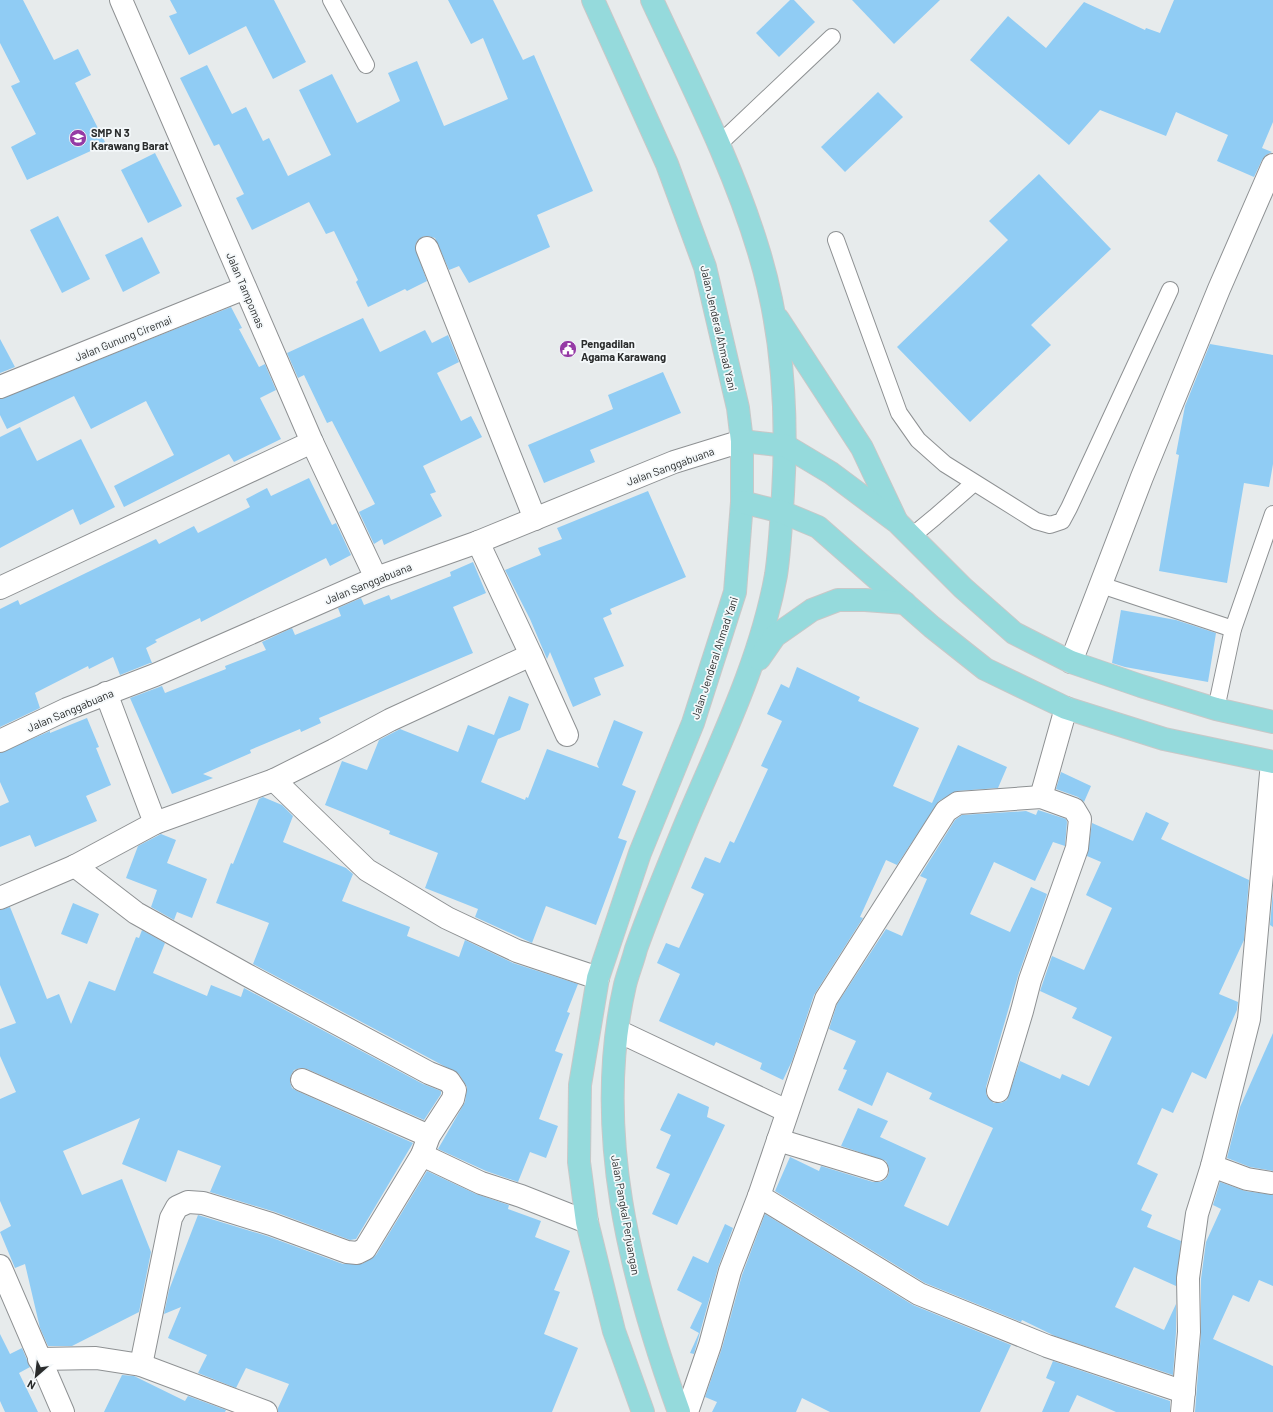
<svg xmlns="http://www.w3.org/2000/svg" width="1273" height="1412" viewBox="0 0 1273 1412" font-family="Barlow,sans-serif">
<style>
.building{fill:#90ccf4}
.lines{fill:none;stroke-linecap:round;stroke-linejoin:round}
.service-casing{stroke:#8e9193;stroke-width:18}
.minor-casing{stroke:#8e9193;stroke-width:24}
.primary-casing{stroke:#c8c8c8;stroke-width:24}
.service{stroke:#fff;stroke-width:16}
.minor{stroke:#fff;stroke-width:22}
.primary{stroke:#95dadc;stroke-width:22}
.labels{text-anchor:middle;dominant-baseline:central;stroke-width:3.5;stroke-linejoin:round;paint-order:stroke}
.poi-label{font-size:11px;font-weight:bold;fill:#2a2c2c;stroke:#f4f8fa;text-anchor:start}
.street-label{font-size:11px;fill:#2a2c2c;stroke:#f4f8fa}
</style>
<rect width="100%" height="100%" fill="#e7ebec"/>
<g class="building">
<path d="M0,0H23L54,60L78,49L91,75L75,83L106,144L27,180L11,147L36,134L11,86L20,82L0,43Z"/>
<path d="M170,0H274L306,62L273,79L246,26L189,55L169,16L177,13Z"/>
<path d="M448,0H493L523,60L534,55L593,191L537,215L550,247L469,283L459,266L449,270L435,238L428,236L422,237L417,241L415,247L427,281L407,291L405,289L368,307L356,282L358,280L334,231L326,234L309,202L252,230L236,198L244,194L219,144L214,146L180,78L207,65L232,114L246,107L263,141L269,138L288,176L331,155L299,90L332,74L357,123L400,101L388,73L417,61L444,126L508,99L483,38L471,44Z"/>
<path d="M790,0H794L815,22L779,57L756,33Z"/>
<path d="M852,0H940L894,44Z"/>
<path d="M1174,0H1273V122L1262,148L1272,152L1266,155L1262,160L1254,177L1217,161L1228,135L1176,112L1166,136L1100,110L1069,145L970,60L1008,16L1046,48L1084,2L1145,30L1146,28L1160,33Z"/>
<path d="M878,92L903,117L845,172L821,147Z"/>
<path d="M155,153L182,206L148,223L121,170Z"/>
<path d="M1039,174L1111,249L1031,325L1051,345L970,422L897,347L1008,240L989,221Z"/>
<path d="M58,216L90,279L62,293L30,230Z"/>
<path d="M142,237L160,273L123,292L105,255Z"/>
<path d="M231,307L242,328L239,329L259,367L265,364L276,390L260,398L281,439L234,462L229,454L124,507L114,486L174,455L146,401L91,429L74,396L7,429L0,415V399Z"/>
<path d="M363,318L380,352L425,330L432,343L448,335L459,362L437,373L461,421L471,416L482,437L423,466L436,492L430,494L442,516L384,545L382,539L374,544L359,512L375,504L332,421L327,423L304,375L298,378L287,353Z"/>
<path d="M0,339L15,367L0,373Z"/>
<path d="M1210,344L1273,355V464L1269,487L1244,483L1227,583L1159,571L1179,455L1176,454L1185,406Z"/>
<path d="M663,372L681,413L590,450L595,462L544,483L528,445L613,409L608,395Z"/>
<path d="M20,427L37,461L81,439L115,507L80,525L73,509L0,548V437Z"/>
<path d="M309,478L332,525L336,523L351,555L330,566L326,558L201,622L200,618L155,640L157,642L146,648L152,663H150L120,675L113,657L89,669L88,666L35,693L40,708L0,727V609L18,600L20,605L156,539L159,544L194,526L198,533L250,507L246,499L267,488L271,496Z"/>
<path d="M648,491L686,577L610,609L612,614L603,618L624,666L594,678L601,695L573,707L550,652L547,659L530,619L505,570L541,555L538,548L562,539L557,528Z"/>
<path d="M473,562L486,593L453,607L473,653L319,718L321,723L301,732L300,729L250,750L251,753L203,774L213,778L172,794L130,698L162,686L165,693L226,669L225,666L266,650L262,642L292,628L295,635L341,616L338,608L361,598L364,605L389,595L391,600L451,576L450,572Z"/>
<path d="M1121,610L1176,620L1216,633L1208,682L1125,667L1112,663Z"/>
<path d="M797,667L860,697L858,701L919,728L893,786L932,803L958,745L1007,767L998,788L957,791L939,801L897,865L886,860L860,917L863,918L814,995L792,1061L783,1080L760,1069L762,1063L716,1042L714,1046L659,1021L680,974L657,963L666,943L679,948L704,894L691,888L705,857L720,863L730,841L734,843L768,769L761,766L782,721L767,714L781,684L789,688Z"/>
<path d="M509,696L529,704L520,730L498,739L481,782L525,800L526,797L528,798L547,749L599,768L597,764L614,720L643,732L622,785L636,791L618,838L627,841L596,925L546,906L532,943L475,917L478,909L425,888L438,853L389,834L390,831L325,805L342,761L367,770L379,740L400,729L458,752L468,725L494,735Z"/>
<path d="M87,718L99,747L96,748L111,785L86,796L97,821L35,847L30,835L0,847V806L9,802L0,782V753L50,731V733Z"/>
<path d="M1061,772L1091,786L1084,802L1078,797L1056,789Z"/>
<path d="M263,797L282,805L293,816L283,842L346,868L353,874L342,901L410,927L407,936L459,957L465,940L513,963L578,984L567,1012L570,1013L555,1051L563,1054L539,1119L558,1126L546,1158L530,1152L518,1182L486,1171L438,1149L465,1102L467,1087L459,1074L253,964L269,923L216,903L231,863L233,864L259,799Z"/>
<path d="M1038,810L1066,819L1067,822L1065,846L1053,842L1035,881L994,862L970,914L1010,932L1031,887L1047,894L1018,976L986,1087V1094L989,1099L994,1103H1001L1007,1100L1020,1061L1060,1079L1062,1074L1089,1086L1112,1037L1072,1018L1077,1008L1040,991L1052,956L1084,970L1112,908L1086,895L1101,862L1087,856L1092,823L1133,841L1146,812L1169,823L1161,839L1249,880L1244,940L1219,994L1238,1002L1237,1010L1206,1079L1192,1072L1173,1113L1162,1108L1137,1164L1158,1174L1141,1210L1152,1215L1147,1227L1181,1241L1176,1286L1134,1267L1115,1307L1164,1330L1176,1304V1332L1173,1375L1055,1336L1022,1320L1021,1322L925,1283L775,1191L790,1157L819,1171L821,1166L873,1182H880L886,1179L889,1173V1168L886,1161L841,1146L858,1108L888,1121L880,1137L926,1158L904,1206L948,1226L993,1128L929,1099L932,1093L887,1072L872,1106L838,1090L847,1070L843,1069L856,1041L829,1029L837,1004L886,929L902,936L927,879L920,876L955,820L962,815L1026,811L1036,815Z"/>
<path d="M161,834L176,840L167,863L207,879L192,918L177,912L174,920L151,907L157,890L126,878L138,846Z"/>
<path d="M1273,891V927L1270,925Z"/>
<path d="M73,903L99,914L87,944L61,934Z"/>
<path d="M10,907L47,999L59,994L71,1024L89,981L115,991L136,937L139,938L142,930L165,943L153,973L207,996L211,985L241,997L244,988L423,1084L441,1091V1094L424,1120L307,1069L300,1068L294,1070L291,1075L290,1082L292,1088L297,1091L413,1143L356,1239L350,1240L275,1212L210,1192L221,1166L178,1150L166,1182L122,1164L140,1118L63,1151L82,1195L122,1179L151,1252L139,1312L72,1346H48L40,1328L25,1264L15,1268L0,1232L11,1226L0,1201V1099L16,1092L0,1056V1029L16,1023L0,985V910Z"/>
<path d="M1273,1033V1171L1250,1167L1227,1158L1240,1107Z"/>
<path d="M678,1093L709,1107L707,1117L725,1125L677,1225L652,1214L670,1174L656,1168L671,1135L660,1130Z"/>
<path d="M427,1171L476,1194L509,1205L508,1209L541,1221L535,1237L570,1251L554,1290L560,1292L544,1334L578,1348L552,1412H278V1408L289,1384L246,1368L236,1388L198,1373L207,1355L168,1338L181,1307L164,1314L169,1290L198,1215L267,1236L343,1264H362L376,1255Z"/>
<path d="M1220,1182L1245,1191L1273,1195V1286L1259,1280L1249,1302L1233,1295L1213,1339L1273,1366V1412H1195L1201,1333V1279L1206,1242L1221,1209L1213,1205Z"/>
<path d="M765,1214L913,1305L1011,1345L980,1412H830L802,1398L796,1412H712L717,1402L705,1397L722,1348L742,1275Z"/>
<path d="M725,1224L733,1228L718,1268L694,1354L690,1353L699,1333L690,1328L702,1303L677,1290L693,1256L708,1263Z"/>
<path d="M0,1334L10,1354L22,1348L30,1367L19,1373L38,1412H5L0,1401Z"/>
<path d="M1053,1361L1170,1401V1412H1116L1077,1395L1069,1412H1042L1055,1382L1046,1378Z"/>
<path d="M122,1375L134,1376L185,1401L188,1396L226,1410L225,1412H104Z"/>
</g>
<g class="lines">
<defs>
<g id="service">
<path d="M331,0L366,65"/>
<path d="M719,144L832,37"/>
<path d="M836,240L899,413L918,440L945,464L1036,521L1050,525L1062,521L1069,508L1170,290"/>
<path d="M912,536L935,517L974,483"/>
<path d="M1101,585L1233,629"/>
<path d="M1216,709L1233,629L1273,514"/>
</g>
<g id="minor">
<path d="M121,0L312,442L376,578"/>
<path d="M427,248L535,519"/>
<path d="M0,387L245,288"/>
<path d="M0,588L312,442"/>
<path d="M531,655L567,735"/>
<path d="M1071,662L1142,477L1219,289L1273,165"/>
<path d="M106,693L155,823"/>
<path d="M0,741L67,709L155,675L376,578L478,542L674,462L742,441"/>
<path d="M274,780L367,870L447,918L517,951L598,978"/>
<path d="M1041,797L1066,708"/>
<path d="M75,866L136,913L247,975L429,1073L449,1081L455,1090L453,1099L429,1136L422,1155L365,1249L357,1253L347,1252L271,1224L203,1203L188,1202L177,1207L171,1218L141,1365"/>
<path d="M0,898L75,866L155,823L274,780L334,750L390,720L531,655L478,542"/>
<path d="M618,1031L787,1111"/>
<path d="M302,1080L429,1136"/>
<path d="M998,1091L1022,1011L1030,980L1077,848L1080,819L1074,809L1041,797L958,803L946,811L826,999L759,1196L919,1294L1047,1346L1184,1392"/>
<path d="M778,1140L877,1170"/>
<path d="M422,1155L481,1183L521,1196L587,1222"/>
<path d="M1212,1166L1247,1179L1271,1183"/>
<path d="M0,1266L63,1412"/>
<path d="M39,1359L96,1358L141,1365L266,1412"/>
<path d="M687,1412L710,1345L730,1271L759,1196"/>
<path d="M1182,1412L1189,1332L1188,1278L1197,1214L1212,1166L1249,1019L1272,762"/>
</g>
<g id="primary">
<path d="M593,0L667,164L705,267L738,408L742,441V502L735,592L693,723L640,853L598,978L580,1085L579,1162L587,1222L614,1331L643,1412"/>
<path d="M652,0C690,82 733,165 759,252C783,331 788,412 783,494C781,521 780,549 776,575C760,663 719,744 685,825C668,866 651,907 636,949C633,961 628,973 625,985C592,1129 630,1276 679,1412"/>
<path d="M778,319L862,448L896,520"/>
<path d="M742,441L786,446L831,473L898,523L963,588L1014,633L1071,662L1141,686L1216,709L1273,722"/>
<path d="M742,502L782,512L818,527L932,627L985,669L1066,708L1164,739L1273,762"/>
<path d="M759,659L775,636L812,610L838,600H865L905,603"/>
</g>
</defs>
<use href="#service" class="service-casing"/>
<use href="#minor" class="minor-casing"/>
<use href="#primary" class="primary-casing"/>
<use href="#service" class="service"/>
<use href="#minor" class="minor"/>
<use href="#primary" class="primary"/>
</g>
<defs>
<symbol id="school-disc" viewBox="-11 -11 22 22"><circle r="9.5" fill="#953aa5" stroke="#f4f8fa"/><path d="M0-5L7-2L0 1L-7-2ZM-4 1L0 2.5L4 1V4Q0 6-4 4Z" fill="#fff"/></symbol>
<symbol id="civic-disc" viewBox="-11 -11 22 22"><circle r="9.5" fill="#953aa5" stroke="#f4f8fa"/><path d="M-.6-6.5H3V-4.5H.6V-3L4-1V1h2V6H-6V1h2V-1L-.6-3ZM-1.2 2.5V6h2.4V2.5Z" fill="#fff"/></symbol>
</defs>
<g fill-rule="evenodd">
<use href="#school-disc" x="68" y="128" width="20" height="20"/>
<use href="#civic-disc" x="558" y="339" width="20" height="20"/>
</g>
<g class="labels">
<g class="poi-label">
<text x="91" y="132">SMP N 3<tspan x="91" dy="13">Karawang Barat</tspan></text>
<text x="581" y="343">Pengadilan<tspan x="581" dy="13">Agama Karawang</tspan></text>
</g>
<g class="street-label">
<text transform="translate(246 290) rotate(67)">Jalan Tampomas</text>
<text transform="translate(719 328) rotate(77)">Jalan Jenderal Ahmad Yani</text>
<text transform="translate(123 338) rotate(-22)">Jalan Gunung Ciremai</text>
<text transform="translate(670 466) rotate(-20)">Jalan Sanggabuana</text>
<text transform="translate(368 583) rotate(-22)">Jalan Sanggabuana</text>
<text transform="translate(714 658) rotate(-72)">Jalan Jenderal Ahmad Yani</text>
<text transform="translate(70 710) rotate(-23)">Jalan Sanggabuana</text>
<text transform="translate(626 1215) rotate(80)">Jalan Pangkal Perjuangan</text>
</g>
</g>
<g transform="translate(36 1376) rotate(208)" stroke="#f4f8fa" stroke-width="3" paint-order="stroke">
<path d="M0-3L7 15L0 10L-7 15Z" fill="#2a2c2c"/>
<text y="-6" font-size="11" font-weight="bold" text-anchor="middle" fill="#2a2c2c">N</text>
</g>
</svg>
